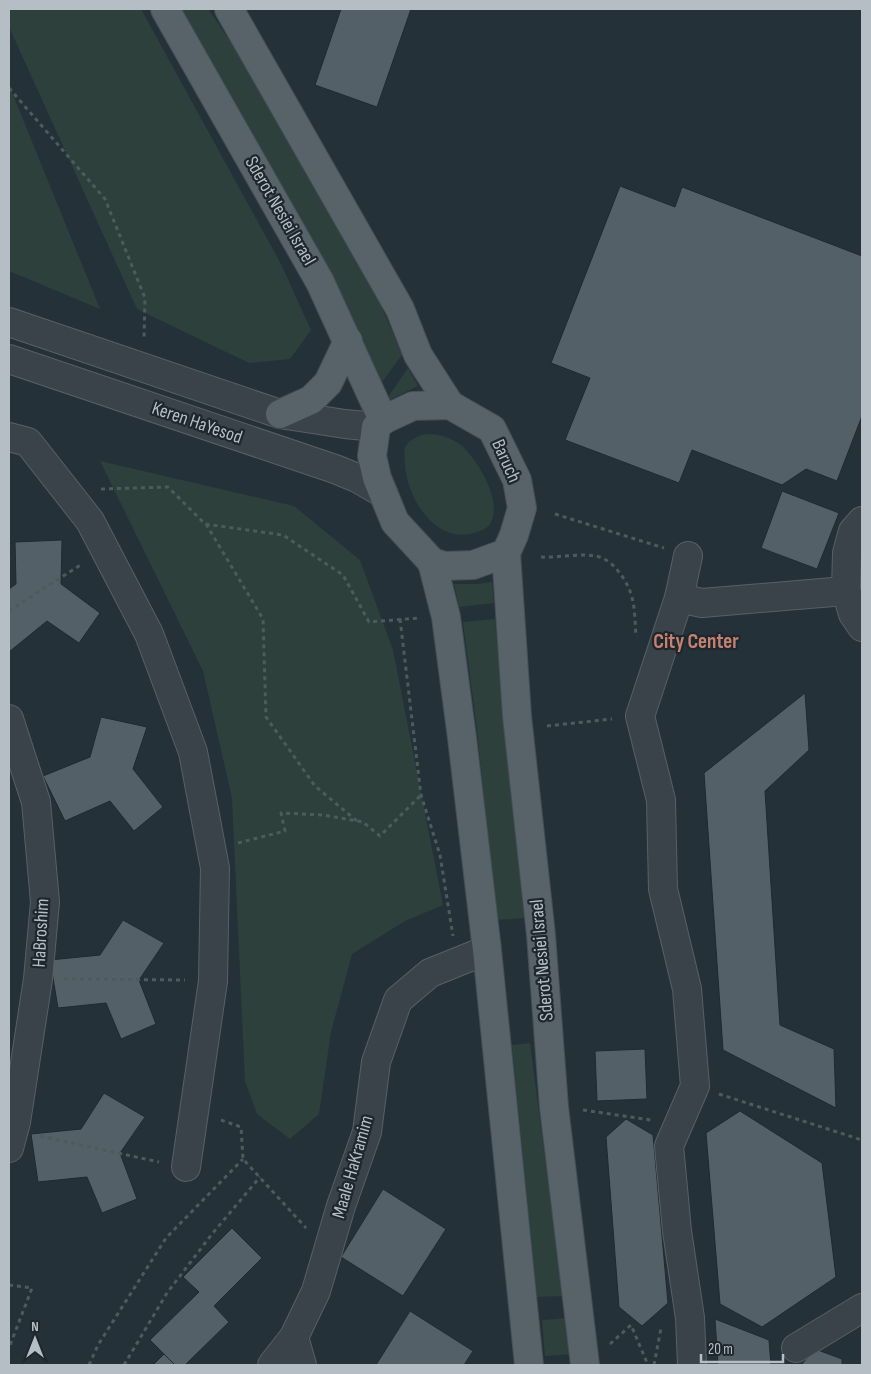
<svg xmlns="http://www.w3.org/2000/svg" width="871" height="1374" viewBox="0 0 871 1374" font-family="'Sofia Sans Condensed',sans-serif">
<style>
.green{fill:#2d403c}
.building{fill:#536068;stroke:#202930}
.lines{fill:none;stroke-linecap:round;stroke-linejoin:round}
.minor-casing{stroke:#576067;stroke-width:30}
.major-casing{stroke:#454e55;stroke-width:30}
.path{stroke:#4c5c5b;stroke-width:3;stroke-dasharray:4 4;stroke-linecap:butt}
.minor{stroke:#394349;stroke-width:28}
.major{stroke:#576269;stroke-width:28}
.labels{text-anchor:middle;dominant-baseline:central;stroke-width:4.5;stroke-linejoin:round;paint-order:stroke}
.street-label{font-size:19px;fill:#b4bec4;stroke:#1e272e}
.quarter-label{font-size:21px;font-weight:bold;fill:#c6826e;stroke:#1e272e}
</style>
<rect width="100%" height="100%" fill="#253138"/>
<g class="green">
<path d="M9,9H141L281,264L311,330L290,359L249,363L137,309L9,27Z"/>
<path d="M181,9H208L246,64L378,298L402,355L382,382Z"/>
<path d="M9,85L100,309L9,271Z"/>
<path d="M408,368L418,386L389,400L388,397Z"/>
<path d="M425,434C439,434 450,437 461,445C477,459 504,502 490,524C487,529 480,531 474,533C435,544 407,498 405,465C405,459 403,451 406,446C410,439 418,436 425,434Z"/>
<path d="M100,461L294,506L360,560L393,650L443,905L405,921L352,954L331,1032L319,1114L290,1139L257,1114L245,1081L232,798L203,671Z"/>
<path d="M492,582L494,603L459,607L454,584H477Z"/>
<path d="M495,619L524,918L496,920L477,729L463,622Z"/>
<path d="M530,1043L563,1296L537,1297L512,1045Z"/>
<path d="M570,1318L573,1354L545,1356L542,1320Z"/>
</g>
<g class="building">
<path d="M341,9H411L377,107L315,85Z"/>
<path d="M620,186L675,207L682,187L862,256V416L837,481L806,469L782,485L692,450L679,483L565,440L590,378L551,363Z"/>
<path d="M782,491L839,513L817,569L761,548Z"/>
<path d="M62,540L61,584L100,613L79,643L47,621L9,652V589L16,584L15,542Z"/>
<path d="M805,693L809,750L765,791L780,1025L834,1049L836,1108L723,1050L704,773Z"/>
<path d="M101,717L147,727L133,769L163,807L134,831L110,801L65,821L43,776L90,757Z"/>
<path d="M123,920L164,943L139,980L156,1024L121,1039L106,1003L58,1008L50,960L100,955Z"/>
<path d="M645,1049L647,1099L597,1101L595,1051Z"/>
<path d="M104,1093L145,1117L120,1153L137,1199L102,1213L87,1177L38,1182L31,1134L81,1129Z"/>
<path d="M740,1111L822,1163L836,1277L762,1327L720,1304L706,1133Z"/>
<path d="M626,1119L653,1135L668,1303L642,1326L619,1307L606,1137Z"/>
<path d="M383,1189L446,1229L403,1296L341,1257Z"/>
<path d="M232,1228L262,1258L214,1306L229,1322L185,1365H175L150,1340L199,1292L183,1277Z"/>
<path d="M410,1311L473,1351L464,1365H376Z"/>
<path d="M715,1319L769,1340L771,1365H718Z"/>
<path d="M815,1349L842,1359V1365H801Z"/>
<path d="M164,1354L175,1365H153Z"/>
</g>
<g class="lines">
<defs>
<g id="minor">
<path d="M9,322L280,414L345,424L376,427"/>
<path d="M9,359L335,469L357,478L383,493"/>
<path d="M9,437L28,442L90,521L149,634L193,752L215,868L213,981L186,1167"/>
<path d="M862,521L853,531L847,553L846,590L853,614L862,627"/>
<path d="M688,556L679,598L640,716L661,800L663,889L687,989L695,1086L669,1146L677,1231L690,1318L692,1365"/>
<path d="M679,598L702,603L833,592"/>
<path d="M9,719L36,802L45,902L38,979L16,1122L9,1148"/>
<path d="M294,1337L302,1365"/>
<path d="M796,1348L862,1308"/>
<path d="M272,1365L294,1337L316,1291L341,1206L367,1132L376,1062L398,1000L430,973L487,950"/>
</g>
<g id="major">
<path d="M165,9L320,282L383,420"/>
<path d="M229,9L400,309L418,355L450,405"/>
<path d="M280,414L311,400L328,383L348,341"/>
<path d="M506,553L473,565L444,566L432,562L395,522L377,478L372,456L376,427L383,420L413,406L450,405L492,429L517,480L522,508L514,535L506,553L517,716L541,935L554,1107L585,1365"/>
<path d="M432,562L446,617L462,738L487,950L529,1365"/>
</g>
</defs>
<use href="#minor" class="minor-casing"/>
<use href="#major" class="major-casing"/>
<g class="path">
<path d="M9,88L105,199L145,298L144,339"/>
<path d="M101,489L168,487L205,524L283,535L343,575L369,622L419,618"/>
<path d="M555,514L664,548"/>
<path d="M206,524L263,619L266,717L315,786L357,821"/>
<path d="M541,557C558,558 579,553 595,556C604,557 613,564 618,571C636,593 634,609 636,637"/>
<path d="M9,611L82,564"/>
<path d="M400,619L421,795L440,855L453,936"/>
<path d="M547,726L612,719"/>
<path d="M238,843L285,831L281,813L323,815L363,822L380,836L421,795"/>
<path d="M64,979L185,980"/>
<path d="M719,1094L862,1140"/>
<path d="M583,1110L651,1120"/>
<path d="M221,1120L241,1127L243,1159L306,1228"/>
<path d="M40,1136L159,1162"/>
<path d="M9,1285L32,1288L9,1348"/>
<path d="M610,1344L631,1325L648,1365"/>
<path d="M89,1365L98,1345L166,1238L243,1159"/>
<path d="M124,1365L167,1293L212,1234L260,1177"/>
<path d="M654,1365L661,1328"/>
</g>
<use href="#minor" class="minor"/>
<use href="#major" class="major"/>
</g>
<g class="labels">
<g class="street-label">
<text transform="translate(280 211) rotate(60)">Sderot Nesiei Israel</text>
<text transform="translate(197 423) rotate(19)">Keren HaYesod</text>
<text transform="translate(506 461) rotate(66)">Baruch</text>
<text transform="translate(41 933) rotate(-87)">HaBroshim</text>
<text transform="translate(542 960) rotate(-95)">Sderot Nesiei Israel</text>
<text transform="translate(353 1167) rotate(-74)">Maale HaKramim</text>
</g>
<g class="quarter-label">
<text x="696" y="641">City Center</text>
</g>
</g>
<rect width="871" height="1374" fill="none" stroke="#b4bec4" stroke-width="20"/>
<g transform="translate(35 1339)" stroke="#1e272e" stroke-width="4" paint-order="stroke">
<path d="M0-4L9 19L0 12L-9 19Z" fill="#b4bec4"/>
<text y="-8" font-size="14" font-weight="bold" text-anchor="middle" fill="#b4bec4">N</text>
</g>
<path d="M701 1354v8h82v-8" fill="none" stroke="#b4bec4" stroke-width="2.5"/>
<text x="708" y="1354" font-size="15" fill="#b4bec4" stroke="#1e272e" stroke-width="4" paint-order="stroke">20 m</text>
</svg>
